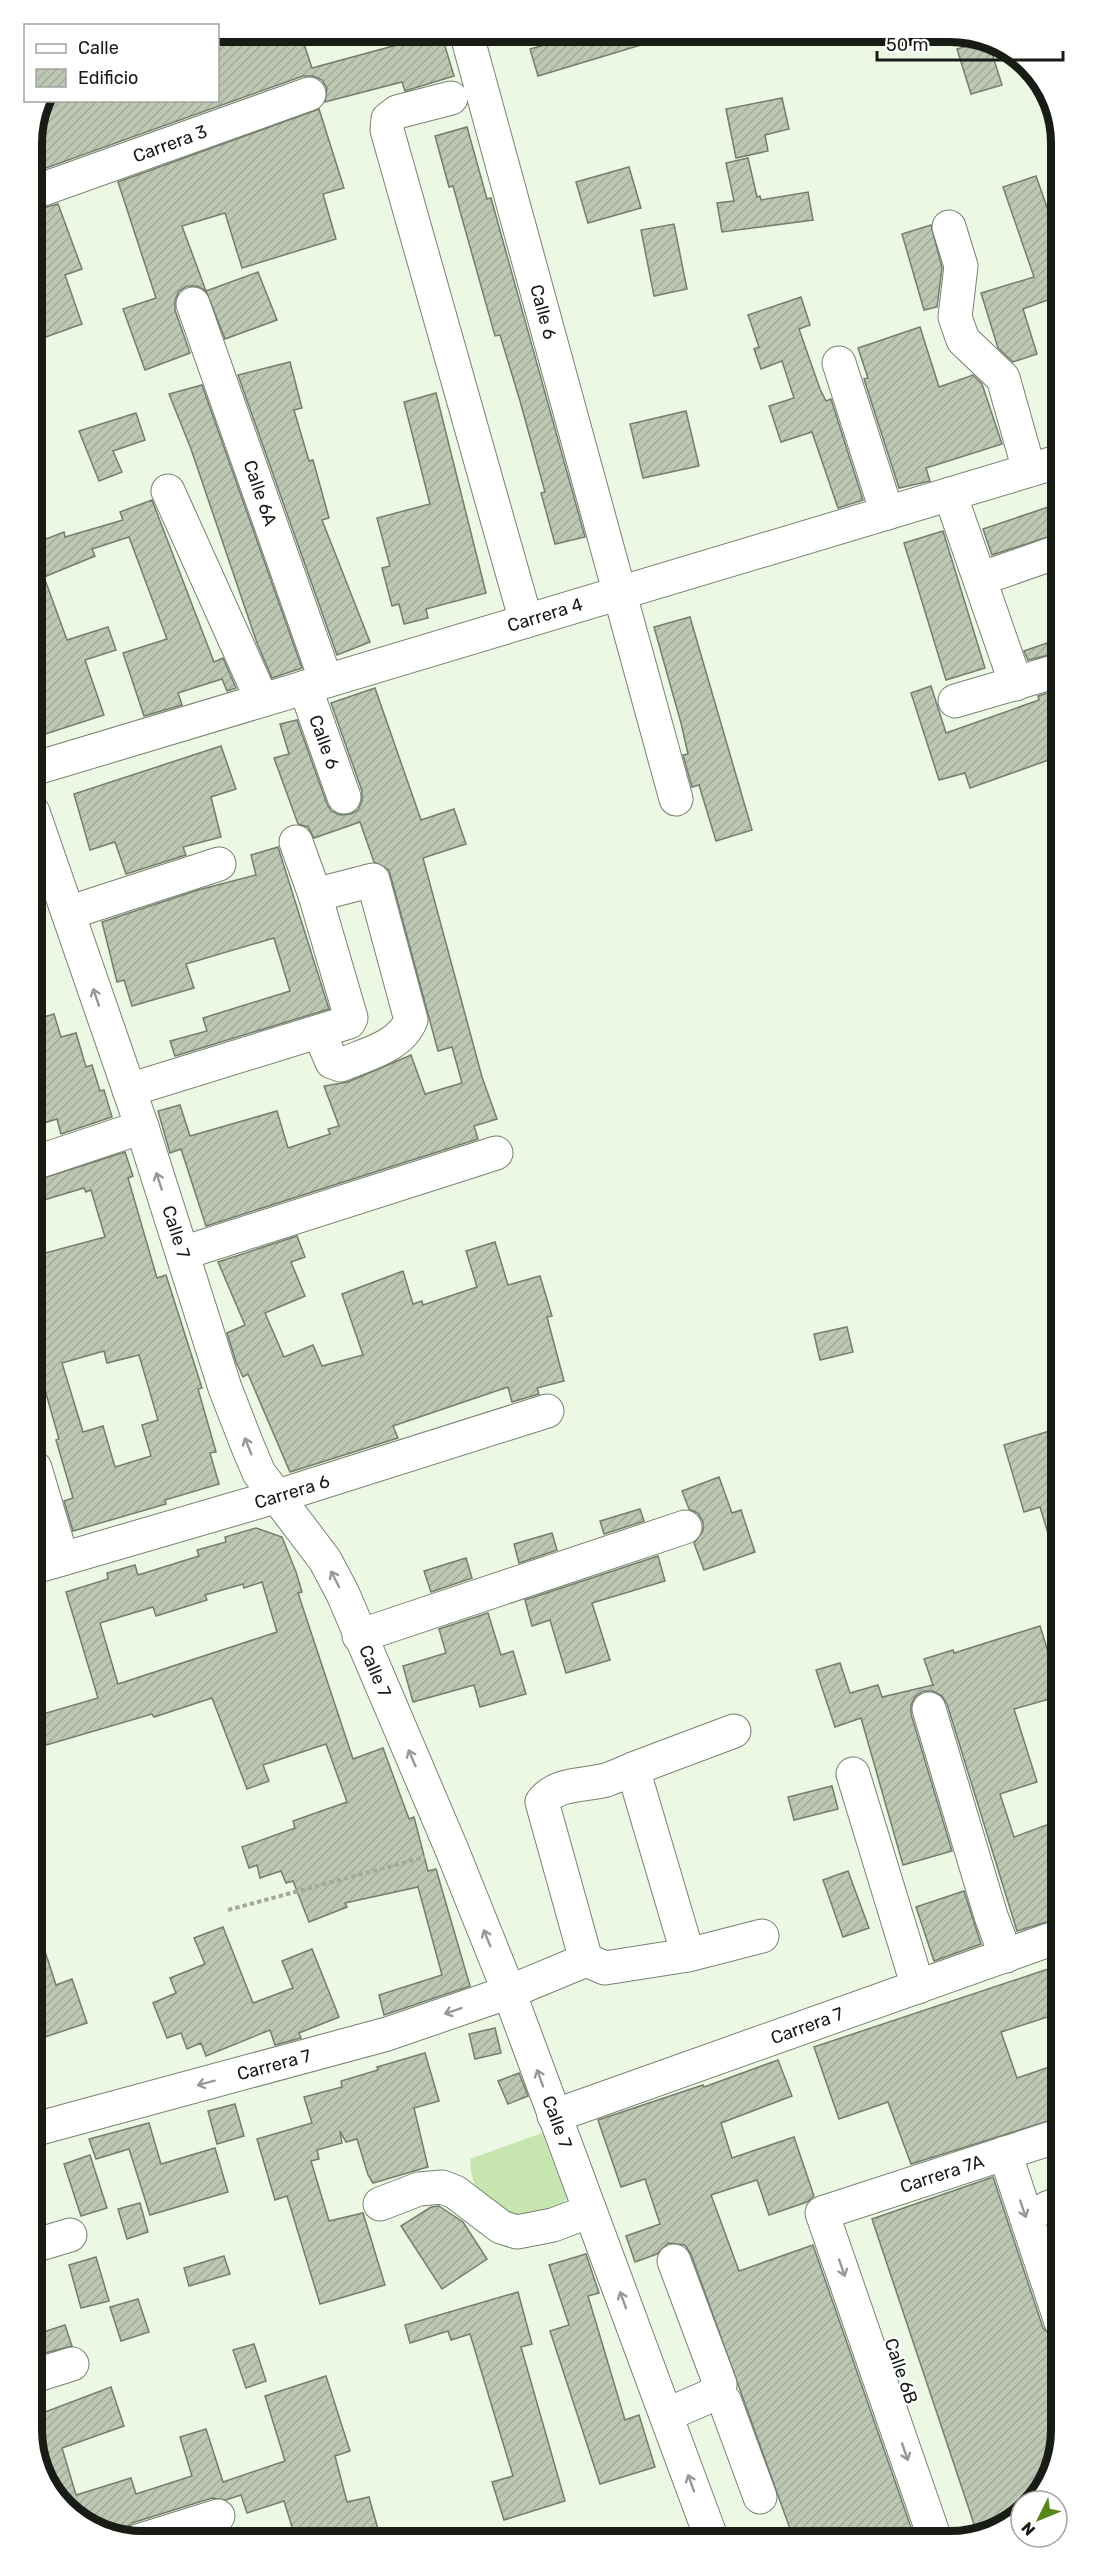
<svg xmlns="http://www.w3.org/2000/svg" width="1093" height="2573" viewBox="0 0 1093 2573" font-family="Rubik,sans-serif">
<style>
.grass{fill:#c7e6af}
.building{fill:url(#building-hatch);stroke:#747e6c;stroke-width:1.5;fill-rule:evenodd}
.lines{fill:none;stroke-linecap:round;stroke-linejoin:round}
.minor-casing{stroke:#788270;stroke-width:35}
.path{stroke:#a2ab9b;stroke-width:4;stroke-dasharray:4.5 3;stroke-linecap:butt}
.minor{stroke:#fff;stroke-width:33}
.oneway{stroke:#979996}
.labels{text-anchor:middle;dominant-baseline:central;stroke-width:4.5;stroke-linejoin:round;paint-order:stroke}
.street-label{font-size:18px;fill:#181c15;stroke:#fff}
.rim{fill:none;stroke:#181c15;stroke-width:8}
</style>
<defs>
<pattern id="building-hatch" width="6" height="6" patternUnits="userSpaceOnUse" patternTransform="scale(1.5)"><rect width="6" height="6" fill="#bdc8b4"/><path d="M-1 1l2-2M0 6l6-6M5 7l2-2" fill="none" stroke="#a2ab9a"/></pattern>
</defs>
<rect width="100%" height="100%" fill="#ecf8e3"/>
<path class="grass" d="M542,2133L567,2199L550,2213L508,2222C482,2203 472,2192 470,2159Z"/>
<g class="building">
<path d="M218,32H275L278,42L301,35L312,68L441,33L454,76L405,91L402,82L325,102L327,88L322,80L313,76H303L32,173V136L48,100H218Z"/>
<path d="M592,32H671V36L538,76L530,49Z"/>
<path d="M983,41L989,44L1002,85L971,94L957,49Z"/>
<path d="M782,98L789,129L765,135L768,151L736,158L726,109Z"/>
<path d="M319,109L344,188L323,194L336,239L242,268L225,213L182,226L206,291L197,286H187L179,291L175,300V310L190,353L145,370L123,309L156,298L118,182Z"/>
<path d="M467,127L487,199L491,198L585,537L555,544L541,493L545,492L520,401L500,335L495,336L453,186L449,187L435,136Z"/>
<path d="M748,158L757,197L760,196L761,200L808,192L813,220L722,232L717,203L734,201L726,163Z"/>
<path d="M629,167L641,208L588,223L576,182Z"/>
<path d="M1036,176L1056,233V297L1023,309L1037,354L1013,362L998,348L981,293L1034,277L1003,187Z"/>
<path d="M58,204L82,269L65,275L82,324L32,342V211Z"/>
<path d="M674,224L687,289L654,296L641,230Z"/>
<path d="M931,225L942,268L937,307L924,310L902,234Z"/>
<path d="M258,272L277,320L225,339L206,291Z"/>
<path d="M801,297L810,325L799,329L820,389L826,401L831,399L863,500L838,508L812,432L781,442L769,406L794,398L782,361L761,369L754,349L759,347L748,315Z"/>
<path d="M920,327L939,387L973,375L982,384L1002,444L926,468L930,481L899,488L864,379L868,378L858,348Z"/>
<path d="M290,362L302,408L294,410L309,461L313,460L329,518L322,520L370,642L337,655L238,375Z"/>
<path d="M202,385L302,668L272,678L257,643L191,449L169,394Z"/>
<path d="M436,393L486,593L426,609L428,618L404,624L399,604L392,606L382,568L390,566L377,518L430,504L404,402Z"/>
<path d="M686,411L699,466L643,478L630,424Z"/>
<path d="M136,413L145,440L113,451L122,472L99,481L79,431Z"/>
<path d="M152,500L214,662L223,658L236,688L227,691L222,679L203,685L178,693L182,705L144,716L123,653L167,639L129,537L92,549L95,556L44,577L67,640L108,627L116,650L85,660L104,715L33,738V544L64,532L65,537L123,520L120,512Z"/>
<path d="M1057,504V534L992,555L983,529Z"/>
<path d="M943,531L985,668L946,680L904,543Z"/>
<path d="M690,617L752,830L716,841L699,785L692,787L683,755L688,754L681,723L654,627Z"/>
<path d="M1053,641L1057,653L1028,660L1024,651Z"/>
<path d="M931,686L946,733L1039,700L1038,696L1057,690V757L970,788L965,773L939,780L911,693Z"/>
<path d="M375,688L421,820L454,809L466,844L423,858L482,1077L497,1119L474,1126L478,1139L206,1226L181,1149L170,1153L158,1111L180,1105L190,1136L277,1111L288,1148L330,1134L328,1129L339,1126L324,1086L348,1082L411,1055L425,1094L462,1083L452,1047L438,1051L389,870L374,862L360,822L314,838L308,827L298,824L274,758L289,754L280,724L297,720L327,804L331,811L340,815L351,814L358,810L362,801V791L331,703Z"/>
<path d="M221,746L236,789L211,797L221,837L183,847L186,855L126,874L115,842L90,850L74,794Z"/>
<path d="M278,847L329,1009L175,1056L170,1041L207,1031L203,1018L290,991L274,938L186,964L194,988L132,1006L124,980L117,982L102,922L198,890L256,875L251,855Z"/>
<path d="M54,1014L61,1037L76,1033L86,1067L92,1065L100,1091L104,1090L112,1117L61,1134L57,1119L34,1126V1020Z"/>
<path d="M125,1152L133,1176L128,1178L157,1278L166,1275L202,1388L198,1389L216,1452L210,1453L219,1484L165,1500L166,1504L73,1531L64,1501L73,1498L56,1440L59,1439L39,1369L35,1370L34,1256L105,1237L91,1190L86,1192L84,1188L34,1203V1181ZM104,1351L107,1363L139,1355L158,1420L142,1425L151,1456L115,1467L103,1426L83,1432L62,1363Z"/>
<path d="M297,1236L305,1257L291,1262L305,1296L265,1313L284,1357L313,1345L322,1366L363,1355L342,1294L403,1271L413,1304L422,1301L423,1305L477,1287L466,1251L495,1242L508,1285L540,1276L552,1316L547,1317L564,1381L537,1388L539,1394L512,1402L508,1387L393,1426L398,1438L290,1472L248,1374L243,1377L236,1362L227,1333L245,1325L218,1262Z"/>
<path d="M847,1327L853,1352L820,1360L814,1334Z"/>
<path d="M1053,1430L1059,1451V1552L1054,1553L1040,1507L1024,1512L1004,1445Z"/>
<path d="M719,1477L732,1513L741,1510L755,1552L704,1570L694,1543L703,1531V1522L698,1513L689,1509L682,1491Z"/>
<path d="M640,1509L644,1521L604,1534L600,1521Z"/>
<path d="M256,1528L282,1537L296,1572L302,1592L298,1593L353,1759L383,1748L409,1819L414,1817L428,1871L436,1869L470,1986L384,2015L379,1995L442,1975L418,1887L345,1903L347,1907L309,1922L293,1881L286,1883L281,1871L260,1878L257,1865L249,1868L242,1847L295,1828L293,1821L347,1802L326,1744L263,1765L269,1781L247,1789L212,1698L154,1717L152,1714L36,1748V1716L98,1698L66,1592L108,1579L107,1573L135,1565L138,1575L199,1556L197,1550L226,1542L225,1537ZM262,1582L277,1632L118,1684L100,1623L153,1607L156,1616L207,1600L205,1595L243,1584L244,1588Z"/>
<path d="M552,1533L557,1550L519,1563L514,1544Z"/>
<path d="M658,1556L665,1581L592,1603L610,1660L566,1673L550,1620L532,1626L525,1600Z"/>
<path d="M466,1558L472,1578L431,1592L424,1571Z"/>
<path d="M488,1613L501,1655L513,1651L526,1694L480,1707L474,1685L413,1702L403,1666L446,1653L439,1629Z"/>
<path d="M1040,1626L1056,1677L1060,1676V1696L1014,1709L1037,1782L1000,1794L1014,1837L1060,1820V1918L1017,1931L947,1704L942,1696L933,1691H923L915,1697L911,1705V1714L952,1851L903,1865L861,1718L835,1727L816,1670L840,1663L850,1693L878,1685L882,1697L933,1685L924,1659L953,1650L954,1653Z"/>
<path d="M832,1786L838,1809L794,1820L788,1797Z"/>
<path d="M848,1871L869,1928L843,1937L823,1880Z"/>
<path d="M964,1891L981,1944L934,1961L916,1907Z"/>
<path d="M223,1927L253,2003L293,1988L282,1961L312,1949L339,2017L299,2033L301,2038L275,2045L270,2030L206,2056L201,2043L187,2049L181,2033L167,2038L153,2003L176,1993L170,1978L205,1964L194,1938Z"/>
<path d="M36,1936H40L56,1985L72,1979L87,2023L36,2040Z"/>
<path d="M1051,1968L1060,1997V2013L1001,2032L1017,2078L1061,2063V2117L911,2164L888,2102L839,2119L814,2047Z"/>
<path d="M495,2028L501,2053L475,2059L469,2034Z"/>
<path d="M425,2053L439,2101L414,2108L428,2167L373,2183L368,2175L357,2139L346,2142L340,2131L342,2143L317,2150L319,2159L311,2161L329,2221L363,2213L385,2285L320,2304L287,2196L275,2200L257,2139L312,2123L304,2097L342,2087L341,2081L378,2070L377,2067Z"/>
<path d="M778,2060L792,2096L721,2123L732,2158L794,2137L814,2196L807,2202L769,2215L757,2180L711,2195L739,2271L813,2245L914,2536L793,2537L691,2254L685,2245L668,2243L657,2254L635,2262L626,2236L660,2224L645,2179L621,2187L598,2120L703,2085L704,2087Z"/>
<path d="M519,2073L528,2096L508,2104L498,2081Z"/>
<path d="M235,2104L244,2136L217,2144L208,2111Z"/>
<path d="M149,2123L161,2164L215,2148L228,2192L150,2215L129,2149L96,2159L89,2139Z"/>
<path d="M90,2155L107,2208L81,2216L64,2164Z"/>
<path d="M993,2177L1043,2328L1055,2339L1061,2358V2430L1039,2498L1034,2501H1021V2510L986,2536H978L872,2219Z"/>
<path d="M140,2203L148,2232L127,2239L118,2209Z"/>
<path d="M439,2206L463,2222L487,2259L442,2289L401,2226L431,2207Z"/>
<path d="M586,2254L599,2293L588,2296L625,2420L639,2415L655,2467L600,2484L550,2331L569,2325L549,2265Z"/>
<path d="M224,2256L230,2274L189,2286L184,2268Z"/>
<path d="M96,2257L109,2301L81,2308L69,2265Z"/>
<path d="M518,2292L532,2344L521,2347L565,2501L504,2520L492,2482L513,2476L470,2334L451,2340L448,2331L410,2343L405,2325Z"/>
<path d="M138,2299L149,2332L121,2341L110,2307Z"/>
<path d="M65,2325L72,2346L37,2355V2334Z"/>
<path d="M254,2344L266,2381L246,2388L233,2350Z"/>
<path d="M326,2376L350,2451L335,2456L347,2502L369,2497L381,2540H358L355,2528L316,2540H296L284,2501L247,2513L241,2495L226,2500L212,2498L132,2523L117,2534L75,2518L37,2466V2415L111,2387L124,2426L62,2448L76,2495L131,2478L136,2494L192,2476L180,2437L206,2429L223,2482L285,2461L265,2396Z"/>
</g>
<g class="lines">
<defs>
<g id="minor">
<path d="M466,32L676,799"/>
<path d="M451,98L397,112L388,119L387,130L526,621"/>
<path d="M32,193L309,94"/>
<path d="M949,227L961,266L955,317L963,340L1003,378L1029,470"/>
<path d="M193,304L326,681"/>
<path d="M839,363L887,513"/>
<path d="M168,491L262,700"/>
<path d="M950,494L1016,684"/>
<path d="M980,579L1057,552"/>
<path d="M305,687L344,797"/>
<path d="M955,701L1057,671"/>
<path d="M33,769L1057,462"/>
<path d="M33,812L142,1127L225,1388L248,1447L259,1473L325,1560L343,1594L452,1850L509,1992L711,2537"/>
<path d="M315,895L373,880L411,1020C400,1047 366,1054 341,1065L332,1062L319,1032"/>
<path d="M68,913L219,864"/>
<path d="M129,1090L349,1022L351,1018L315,895L296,842"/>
<path d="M34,1163L142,1127"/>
<path d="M183,1253L496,1153"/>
<path d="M35,1468L62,1559"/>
<path d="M35,1567L275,1497L547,1411"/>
<path d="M359,1636L685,1527"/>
<path d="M929,1709L991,1916L1006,1956"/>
<path d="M633,1769L734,1731"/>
<path d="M853,1774L918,1987"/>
<path d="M688,1955L633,1769C624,1773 615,1777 606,1780C584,1786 557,1782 542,1802L586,1960L605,1968L688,1955L762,1936"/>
<path d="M554,2116L1060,1936"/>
<path d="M36,2129L387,2034L509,1992L586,1960"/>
<path d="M1005,2153L1061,2322"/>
<path d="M380,2204L419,2189L442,2187L455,2192L501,2227L517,2232L553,2225L590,2211"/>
<path d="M1047,2208L1061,2203"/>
<path d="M37,2245L70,2235"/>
<path d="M37,2375L72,2364"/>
<path d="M716,2391L725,2402L760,2497"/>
<path d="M666,2415L710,2396L720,2384L674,2261"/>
<path d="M934,2536L822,2213L1061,2135"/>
<path d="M138,2541L218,2516"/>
</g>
</defs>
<use href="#minor" class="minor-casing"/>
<path class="path" d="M228,1910L425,1857"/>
<use href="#minor" class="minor"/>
</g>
<defs><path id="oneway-shaft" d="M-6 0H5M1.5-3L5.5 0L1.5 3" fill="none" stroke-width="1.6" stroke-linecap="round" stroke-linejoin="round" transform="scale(1.5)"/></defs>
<g class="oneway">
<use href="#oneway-shaft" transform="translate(96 997) rotate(-109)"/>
<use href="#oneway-shaft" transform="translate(159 1181) rotate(-108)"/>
<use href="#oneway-shaft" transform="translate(248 1446) rotate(-112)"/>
<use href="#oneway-shaft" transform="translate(335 1579) rotate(-117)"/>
<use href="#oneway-shaft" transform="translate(412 1758) rotate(-113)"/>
<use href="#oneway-shaft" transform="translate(487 1938) rotate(-112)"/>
<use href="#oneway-shaft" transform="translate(453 2011) rotate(161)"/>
<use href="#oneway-shaft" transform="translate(540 2078) rotate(-110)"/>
<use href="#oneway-shaft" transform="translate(206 2083) rotate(165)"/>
<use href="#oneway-shaft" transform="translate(1023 2209) rotate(71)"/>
<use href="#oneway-shaft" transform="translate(842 2268) rotate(71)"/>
<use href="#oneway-shaft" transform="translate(623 2300) rotate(-110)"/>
<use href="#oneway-shaft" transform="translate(905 2452) rotate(71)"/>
<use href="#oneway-shaft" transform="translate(691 2483) rotate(-110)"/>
</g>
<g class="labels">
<g class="street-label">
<text transform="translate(170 144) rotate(-20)">Carrera 3</text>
<text transform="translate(543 312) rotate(75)">Calle 6</text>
<text transform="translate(260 493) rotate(71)">Calle 6A</text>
<text transform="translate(545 615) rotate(-17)">Carrera 4</text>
<text transform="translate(324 742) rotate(70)">Calle 6</text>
<text transform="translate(176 1232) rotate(72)">Calle 7</text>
<text transform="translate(292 1492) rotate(-17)">Carrera 6</text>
<text transform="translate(375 1671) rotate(67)">Calle 7</text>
<text transform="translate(807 2026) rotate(-20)">Carrera 7</text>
<text transform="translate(274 2065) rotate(-15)">Carrera 7</text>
<text transform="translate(557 2122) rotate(70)">Calle 7</text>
<text transform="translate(942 2174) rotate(-18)">Carrera 7A</text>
<text transform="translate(901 2371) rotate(71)">Calle 6B</text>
</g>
</g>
<path d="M0 0H1093V2573H0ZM143 42H950A101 101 0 0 1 1051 143V2430A101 101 0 0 1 950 2531H143A101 101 0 0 1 42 2430V143A101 101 0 0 1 143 42Z" fill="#fff" fill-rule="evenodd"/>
<path class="rim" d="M143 42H950A101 101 0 0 1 1051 143V2430A101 101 0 0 1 950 2531H143A101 101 0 0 1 42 2430V143A101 101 0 0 1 143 42Z"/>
<rect x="24" y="24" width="195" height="78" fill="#ffffff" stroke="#a3a4a1" stroke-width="1.5"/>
<rect x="36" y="44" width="30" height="9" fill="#ffffff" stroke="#a3a4a1" stroke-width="1.5"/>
<text x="78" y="54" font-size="18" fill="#181c15">Calle</text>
<rect x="36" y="69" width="30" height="18" fill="url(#building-hatch)" stroke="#a3a4a1" stroke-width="1.5"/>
<text x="78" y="84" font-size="18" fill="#181c15">Edificio</text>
<g transform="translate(1039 2519) rotate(227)"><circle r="28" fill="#ffffff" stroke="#a3a4a1" stroke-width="1.5"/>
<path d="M0-4.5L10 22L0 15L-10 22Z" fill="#57871b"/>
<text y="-9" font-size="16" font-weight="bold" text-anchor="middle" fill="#181c15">N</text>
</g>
<path d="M877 51v9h186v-9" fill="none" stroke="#181c15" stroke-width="3"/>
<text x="886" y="51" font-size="18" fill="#181c15" stroke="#ffffff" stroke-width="4.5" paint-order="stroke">50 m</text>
</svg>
